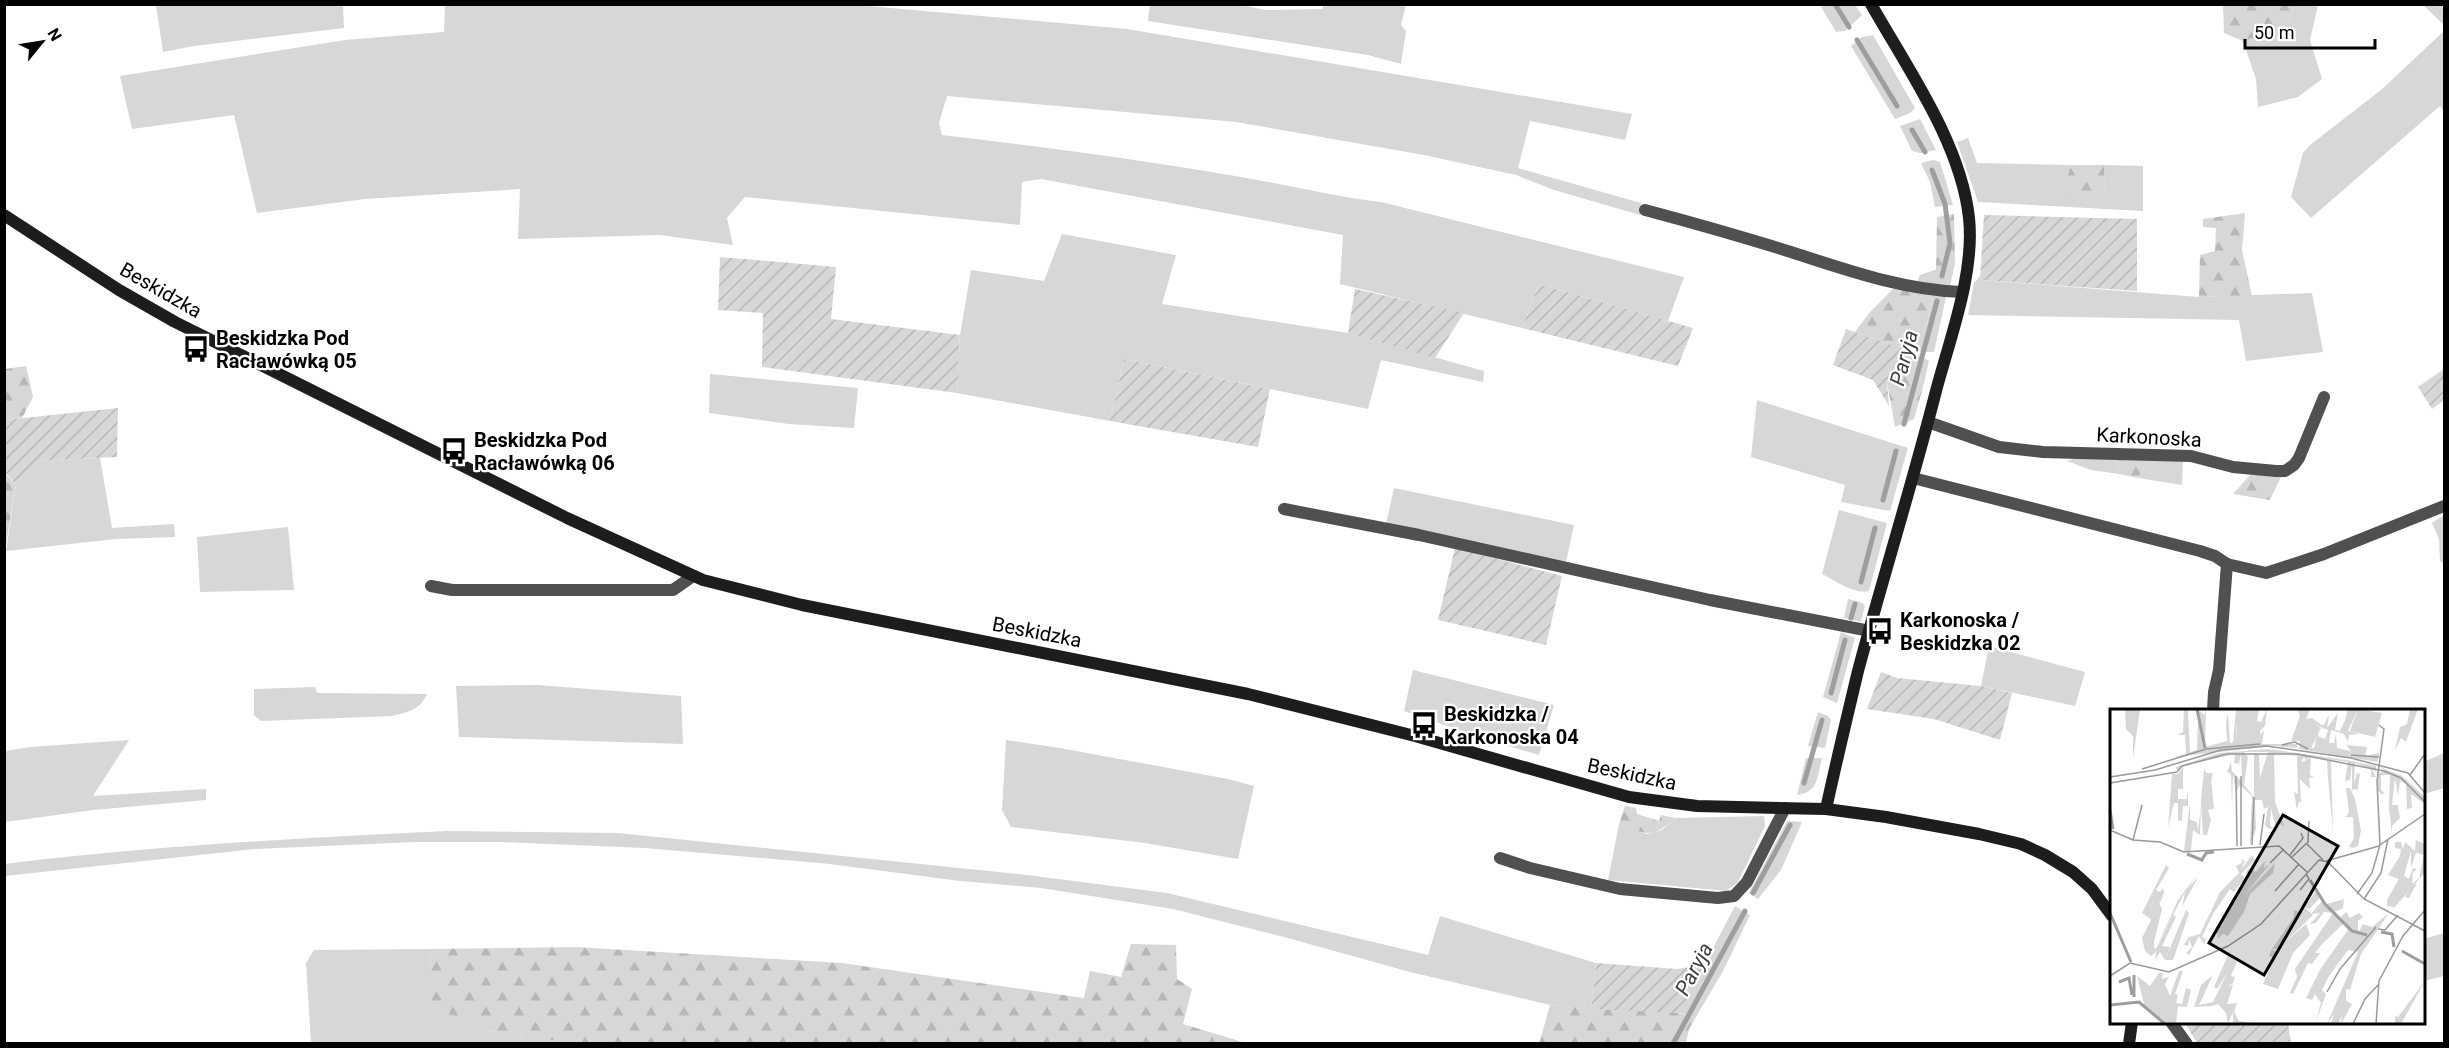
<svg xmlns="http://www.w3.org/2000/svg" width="2449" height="1048" viewBox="0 0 2449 1048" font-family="Roboto,sans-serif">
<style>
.grass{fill:#d7d7d7}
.forest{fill:url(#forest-firs)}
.garden{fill:url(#garden-furrows)}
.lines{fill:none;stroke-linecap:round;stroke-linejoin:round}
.stream{stroke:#9e9e9e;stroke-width:5}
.street{stroke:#505050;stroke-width:12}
.secondary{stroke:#1d1d1d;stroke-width:12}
.labels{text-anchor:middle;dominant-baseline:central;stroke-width:4.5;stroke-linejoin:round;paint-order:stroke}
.street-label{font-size:20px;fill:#000;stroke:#fff}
.poi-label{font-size:20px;font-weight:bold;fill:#000;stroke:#fff;text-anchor:start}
.water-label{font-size:21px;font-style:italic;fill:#3f3f3f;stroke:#fff}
.inset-river{fill:none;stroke:#9e9e9e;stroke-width:3}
.inset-road{fill:none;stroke:#999;stroke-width:1.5}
.view{fill:#000;fill-opacity:0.15;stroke:#000;stroke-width:3}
.inset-edge{fill:none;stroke:#000;stroke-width:3}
</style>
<defs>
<pattern id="forest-firs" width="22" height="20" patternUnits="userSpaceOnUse" patternTransform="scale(1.5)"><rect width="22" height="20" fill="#d7d7d7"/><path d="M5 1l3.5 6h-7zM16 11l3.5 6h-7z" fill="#b7b7b7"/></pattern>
<pattern id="garden-furrows" width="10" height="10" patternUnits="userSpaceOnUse" patternTransform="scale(1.5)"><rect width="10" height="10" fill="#d7d7d7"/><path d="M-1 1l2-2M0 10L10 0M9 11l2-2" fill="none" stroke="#b7b7b7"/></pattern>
</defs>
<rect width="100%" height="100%" fill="#fff"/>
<g class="grass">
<path d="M445,4H846L1127,29L1632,114L1625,140L1530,121L1518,168L1641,203L1640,215L1554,190L1516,175L1424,155L1236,122L947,96L939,123L942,135C1051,148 1160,162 1268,182C1306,189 1343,198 1381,202L1684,277L1668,321L1539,284L1522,328L1340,284L1343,235L1041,179L1022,182L1020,225L745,197L727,218L733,245L660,235L518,239L520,189L365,199L257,213L234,115L132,129L120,76L345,40L444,32Z"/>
<path d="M156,5H343L344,28L194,46L163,52Z"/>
<path d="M1323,5H1406L1401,25L1406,31L1401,64L1368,55L1148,21L1150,5L1236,4L1266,10L1323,9Z"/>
<path d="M1820,5H1855L1862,15L1845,31L1836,32Z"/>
<path d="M2295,5H2318L2310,40L2322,79L2298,97L2258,107L2256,79L2243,41L2287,26Z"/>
<path d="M2423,5H2444V25Z"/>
<path d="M2444,31V112L2440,106L2311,218L2291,197L2303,153L2310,145L2381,90Z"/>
<path d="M1873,35L1915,108L1910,113L1895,119L1851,46L1862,37Z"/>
<path d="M1920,119L1936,150L1920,153L1912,151L1900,126Z"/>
<path d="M1968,138L1977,163L2071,165L2063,189L2106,196L2104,165L2143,166V211L1978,202L1957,142Z"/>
<path d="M1933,160L1940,162L1953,205L1935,207L1930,182L1921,163Z"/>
<path d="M1062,234L1176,255L1162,304L1348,333L1484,371L1483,382L1381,360L1368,409L1124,359L1110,421L957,393L960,335L971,270L1044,281Z"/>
<path d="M1955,263L1950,286L1917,283L1920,275Z"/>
<path d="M1981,275V280L2199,297L2312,293L2323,352L2246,361L2239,320L1968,315L1974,283Z"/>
<path d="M1932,295L1946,297L1934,352H1919L1918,355L1929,361L1923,387L1913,353L1909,351L1927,324Z"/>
<path d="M710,374L858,388L854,428L789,424L709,413Z"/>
<path d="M1757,400L1908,448L1890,511L1841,502L1845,485L1751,457Z"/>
<path d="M2078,457L2117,459L2119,474L2091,470L2067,461Z"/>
<path d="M100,458L112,528L174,524L175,537L116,539L6,551L16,485L35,461Z"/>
<path d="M2150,459L2183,461L2182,485L2138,478Z"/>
<path d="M1394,488L1574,525L1566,562L1386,524Z"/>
<path d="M1839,510L1887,523L1869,591C1855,595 1834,580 1822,574Z"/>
<path d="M2444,515V564L2440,561L2439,539L2432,523Z"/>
<path d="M288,527L294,590L200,592L197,537Z"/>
<path d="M1848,599L1860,602L1865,605L1861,622L1844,618Z"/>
<path d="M1841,632L1855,638L1837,703L1823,697Z"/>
<path d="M1989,646L2085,672L2075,706L1981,686Z"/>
<path d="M1413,670L1554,705L1539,755L1488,740L1404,711Z"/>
<path d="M537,685L681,696L683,744L459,737L456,686Z"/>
<path d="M315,687L317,693L427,694C420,710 408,712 392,716L261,721L254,715V689Z"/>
<path d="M1818,712L1828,716L1831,720L1825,748L1808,746Z"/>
<path d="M129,740L93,796L206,789V800L93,810L5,822V751L30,747Z"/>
<path d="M1006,740L1060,748L1228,779L1254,786L1238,859L1145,843L1011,827L1002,810Z"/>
<path d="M2444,753V788L2424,794V762Z"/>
<path d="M1806,758H1822C1817,777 1819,792 1797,795Z"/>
<path d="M1764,816L1765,826L1738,882L1726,891L1608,880L1619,824L1647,834L1662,830L1676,818Z"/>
<path d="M1787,821L1802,822L1781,870L1758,899L1749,893Z"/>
<path d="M448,831L618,833L1019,874L1167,893L1428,955L1440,916L1596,963L1591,1009L1550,1005L1410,972L1284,937L1173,909L1041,888L960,881L830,864L645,848L501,842H415L255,849L5,876L4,864C152,846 300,838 448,831Z"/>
<path d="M1735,906L1750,915L1723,971L1696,1017L1679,1013Z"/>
<path d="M2444,933V976L2424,981V939Z"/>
<path d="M430,949L433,1007L490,1031L580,1043H311L306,963L314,950Z"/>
</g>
<g class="forest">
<path d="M2223,5V4L2295,5L2287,26L2243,41L2224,33Z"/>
<path d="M2071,165H2104L2106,196L2073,201L2063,189Z"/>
<path d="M2245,213L2242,250L2252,296L2199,297L2200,255L2215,251L2216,228L2203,227V219Z"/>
<path d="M1954,214L1955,263L1936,270L1937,217Z"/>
<path d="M1894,288L1932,295L1927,324L1909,351L1913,353L1923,387L1914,419L1895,427L1887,382L1900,348L1855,332L1870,312Z"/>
<path d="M26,366L33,397L22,418L5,420V369Z"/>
<path d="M2117,459H2150L2138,478L2119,474Z"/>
<path d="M4,472L16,485L5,551H4Z"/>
<path d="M2251,474L2281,477L2270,500L2233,494Z"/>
<path d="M1625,806L1636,808L1637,814L1659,821L1661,815L1676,818C1651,839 1648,835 1619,824Z"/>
<path d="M1131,944L1176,945L1177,979L1192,989L1183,1024L1246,1043L580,1044L490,1031L432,1007L430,949L575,947L842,963L1084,998L1090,971L1121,977Z"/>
<path d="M1550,1005C1598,1010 1649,1005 1696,1017L1689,1029L1686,1043L1539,1044Z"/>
</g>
<g class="garden">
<path d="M1984,215L2137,219V291L1980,280Z"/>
<path d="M720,257L836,267L831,319L960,335L957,393L762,367L763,313L718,310Z"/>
<path d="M1539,284L1693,328L1678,366L1522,328Z"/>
<path d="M1355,289L1464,313L1435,358L1348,333Z"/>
<path d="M1846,329L1901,348L1887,382L1889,406L1873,380L1833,365Z"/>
<path d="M1124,359L1270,389L1258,447L1110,421Z"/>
<path d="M2444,369V403L2443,401L2432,409L2418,387Z"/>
<path d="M118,408L117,457L36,461L16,485L5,472V420Z"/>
<path d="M1455,548L1562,576L1546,645L1438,620Z"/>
<path d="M1881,672L1897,678L1981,686L2012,693L2000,740L1934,719L1867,709Z"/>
<path d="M1596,963L1677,969L1705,965L1679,1013L1591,1009Z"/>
<path d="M2185,1023H2288L2291,1043H2197Z"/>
</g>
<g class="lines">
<g class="stream">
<path d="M1835,4L1849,27"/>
<path d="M1857,40L1897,106"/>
<path d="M1912,130L1925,152"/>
<path d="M1932,170L1945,204L1950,243L1942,276"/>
<path d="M1904,424L1937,301"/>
<path d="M1883,500L1896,451"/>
<path d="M1861,582L1875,528"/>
<path d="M1851,618L1855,604"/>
<path d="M1831,693L1845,640"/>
<path d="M1804,783L1822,720"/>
<path d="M1753,893L1790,825"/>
<path d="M1673,1044L1745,911"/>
</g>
<g class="street">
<path d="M1645,210C1694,223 1743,237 1791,252C1847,270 1903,290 1962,292"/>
<path d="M1928,422L1999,447L2043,452L2191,456L2233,467L2276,471H2285L2294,465L2299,458L2324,397"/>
<path d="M1913,478L2200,551L2215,556L2227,564L2266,573L2324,554L2444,506"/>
<path d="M1284,509L1419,535L1710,600L1870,631"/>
<path d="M431,586L452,590H673L693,576"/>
<path d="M2213,710L2214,692L2219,670L2227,564"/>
<path d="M1500,858L1530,868L1620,889L1718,898L1734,896L1747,882L1785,808"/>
<path d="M2171,1022L2187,1044"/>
</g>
<g class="secondary">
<path d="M4,215L119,290L175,322L567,518L703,580L802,605L1248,694L1415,736L1629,797L1697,806L1826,809L1886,817L1979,834L2021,844L2045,855L2073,872L2092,889L2112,916"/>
<path d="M1826,809C1836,763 1847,717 1858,671C1883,577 1912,485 1936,391C1950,338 1975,273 1969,218C1961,143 1907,68 1871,4"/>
<path d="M2129,1044L2132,1022"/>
</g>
</g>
<defs>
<symbol id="bus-bare" viewBox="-9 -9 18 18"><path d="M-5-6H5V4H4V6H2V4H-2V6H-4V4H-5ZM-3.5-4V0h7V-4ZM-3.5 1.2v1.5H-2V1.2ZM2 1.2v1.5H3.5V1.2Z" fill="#000" stroke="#fff" stroke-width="2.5" paint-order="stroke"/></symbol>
</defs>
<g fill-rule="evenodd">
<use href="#bus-bare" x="177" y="330" width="38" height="38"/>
<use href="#bus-bare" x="435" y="432" width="38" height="38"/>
<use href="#bus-bare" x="1861" y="612" width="38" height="38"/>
<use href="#bus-bare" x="1405" y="706" width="38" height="38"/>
</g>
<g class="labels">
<g class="street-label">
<text transform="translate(161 290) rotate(30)">Beskidzka</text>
<text transform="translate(2149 437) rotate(3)">Karkonoska</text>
<text transform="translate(1037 632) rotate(11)">Beskidzka</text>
<text transform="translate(1632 774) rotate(12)">Beskidzka</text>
</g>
<g class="poi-label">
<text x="216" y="338">Beskidzka Pod<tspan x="216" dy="23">Racławówką 05</tspan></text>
<text x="474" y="440">Beskidzka Pod<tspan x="474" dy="23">Racławówką 06</tspan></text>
<text x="1900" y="620">Karkonoska /<tspan x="1900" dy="23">Beskidzka 02</tspan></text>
<text x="1444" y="714">Beskidzka /<tspan x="1444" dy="23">Karkonoska 04</tspan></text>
</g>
<g class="water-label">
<text transform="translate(1904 358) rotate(-75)">Paryja</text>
<text transform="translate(1694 969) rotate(-62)">Paryja</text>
</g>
</g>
<g transform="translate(2110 709)">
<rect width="315" height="315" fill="#fff"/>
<path d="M74,0L78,2L80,43L87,41L88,11L92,16L86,0L95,6L96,0L95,38L117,32L116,13L118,4L120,34L123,33L126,0H133L126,19L127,33H139L135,24L138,1L149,0L147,12L151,13L157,0L155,17L150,22V26L154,21L152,35H188L187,39L166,37L63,48L76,45L75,26H67L73,23ZM187,0H200L196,10L202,9L213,17L219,6L217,19L228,4L225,21L230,22L235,11L233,23L240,22L249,25L239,26L238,33L234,25L221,21L219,34H224L226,25L227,39L241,42L236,36L257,38L255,47L269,44L267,53L189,40L190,32H181L190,7ZM206,16L218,21L215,30L208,27V22L204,39L195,38L192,27L197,28ZM300,0H308L296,33L291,29L285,41L290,18L297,15ZM158,40L236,51L266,57V63L262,60L266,68H261V60L245,54L244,74L247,64L250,65L247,84V80L242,81V55L240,71L235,72L238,53L201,48L196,51L194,48L191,53L189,48L191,94L189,92L187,101L184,83L188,85L187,47L164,44L165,93L174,117L168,114L166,119L161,100L160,117L164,119L159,120L155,116L158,98L154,100L152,91H145L146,120L140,136L142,87L130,76L126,83L123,66L122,97L121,65L117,63L121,53L122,62L132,73L131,44L129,55L124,54L125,45L72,57L67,62L66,58L109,44ZM134,43H163H158L150,69L149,45L144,44V88L134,76L138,48ZM73,58V80H68V90H77L78,81V97H73L72,112L68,111V94H64L58,118L62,65H68ZM270,58L292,67L315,88V95L301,85L302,99L297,100L296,75L290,72L288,86L285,69L282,96H288L290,109L282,117V126L279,99L280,66H271V81L275,85H271L267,81L268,64L275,62ZM94,59L96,64H103L97,91L103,100L98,101L101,111L97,126H93L91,93ZM236,79H240L245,90L251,121L248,137L243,139L239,138L244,129L243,108H235L239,104ZM80,93V111L87,113L88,122L91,96L90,126L83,121L81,142H74ZM306,131L315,135V163L303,177L307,174L299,189L295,188L299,182L281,202L284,198L277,197V191L289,170L278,166L290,147L291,140L285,139V133H291L293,140L295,133L305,142ZM301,142V159L306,144L314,146L309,169L302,175L303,163L307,160L303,159L299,170L294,167ZM142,146L145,151L131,165L135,169L124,183L120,180L103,205L92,228L96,230L94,235L89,227L79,246L76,244L82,238L79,230L78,237L74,236L79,228L90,225L110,183L129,164L126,157L133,153L130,150L135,152L131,161ZM155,152L154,159L160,155L133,188L165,154L163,164L140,185L134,203L118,227L113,225L107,230L110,221L107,227L106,220L108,215L112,217L121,192L140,165L135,164L139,159L146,163ZM91,160L77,180L88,168L72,198L75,183L49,233L68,191ZM206,182L217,195L234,190L233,199L224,203L230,209L236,203L240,209L249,204L253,208L248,212V224L253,215L262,218L279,204L251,245L240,281L236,280V292L242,295L231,315L232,307L228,315H221L224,305L217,315L248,243L238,241L219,267L212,281L216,285L205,315L211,294L205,285L202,291L196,289L211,259L238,221L233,215L212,235L205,244H210L202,255L198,254L183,285L180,284L187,268L185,260L223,204L214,203L206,214L200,215L210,204L201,205L212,192L210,189L199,200L194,198ZM46,188L52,200L44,233V239L49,240L41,247L35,242L32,229L46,201L40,198ZM76,201L79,204L63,251H55ZM196,215L200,226L183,244L168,280L153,275L164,250L159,246L162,240L165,242ZM118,246L127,253L121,267L125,268L123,274L118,277L123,276L117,295L127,294L124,303L129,312L153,315H123V303L118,315L116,304L108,295L102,297L84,298L91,276L103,266L89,296L103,293L117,264L107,280L104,278ZM69,262H73L65,285L68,286L66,294L72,295L76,279L81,281L77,298L68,297L66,315H54L35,299L27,267L40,277L49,264H53L52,270L59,268L55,275L60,287ZM315,272L291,315H285V307L288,308Z" fill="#d7d7d7" fill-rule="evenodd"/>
<path d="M15,0H30L23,50V27L16,20ZM133,0H139L135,24L145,25L144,33H126L127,8ZM238,0H248L237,24L232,23ZM206,16L211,19L201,39L195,38L191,26L197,28L198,20ZM160,46V89L156,91L150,79ZM189,47L192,53L201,49L200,66L204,68L199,69L200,80L189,69ZM217,51L221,52L223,124L218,69ZM96,67L101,69L104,100L96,97ZM56,156L59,159L46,181L50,183L53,179L54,184L49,196L46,189L42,194L40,198L47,201L42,211L32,204ZM194,198L203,206L168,240H162L184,208V201L189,203ZM63,206L66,208L52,237L60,238L55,251L50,243L45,251L47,238Z" fill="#d7d7d7"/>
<path d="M248,0L272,4L265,28L240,22Z" fill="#d7d7d7"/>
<path class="inset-river" d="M87,0L95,39M0,101L3,120M77,145L92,151L96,144L104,143M200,171L215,195L242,222L257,226M0,204L21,253M271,223L282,225L284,238M292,242L315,255M24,266V288M9,273L19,269L22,286M0,296L29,293L55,315"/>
<path class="inset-road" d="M269,16L274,20L267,72L270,136M172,36L185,33L198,40M241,46L269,48M32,60L96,40L150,35M67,63L72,57L117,45H187L274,62L291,69L315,93M300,66L315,45M126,67L127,137M131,67V137M0,68L45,61L111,41L156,37L241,49L298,64L315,84M0,74L67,63M0,121L23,131L50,133L74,143L169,137L197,163M23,131L32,96M196,134L213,151M142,136L144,88M150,136L154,105M180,146L193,129L191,124M182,148L198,133L199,112M216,152L269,137M160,154L174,140M190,181L199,170L196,165M165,182L189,155M247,185L262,164L270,136L315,105M254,190L271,164L278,130M268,220L275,221L288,206M0,267L20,254L59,263L118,237L151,215L209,151L218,153L254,190L315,222M217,283L230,260L266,218M243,315L255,290L268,276M266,315L269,272L293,227L315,201"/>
<path class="view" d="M173,106L228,137L154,266L99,234Z"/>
<rect width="315" height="315" class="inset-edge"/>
</g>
<rect width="2449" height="1048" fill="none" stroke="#000000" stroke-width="12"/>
<g transform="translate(42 42) rotate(60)" stroke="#ffffff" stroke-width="4.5" paint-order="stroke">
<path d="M0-4.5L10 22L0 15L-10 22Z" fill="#000000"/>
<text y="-9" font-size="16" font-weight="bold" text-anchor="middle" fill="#000000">N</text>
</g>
<path d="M2245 39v9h130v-9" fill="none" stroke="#000000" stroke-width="3"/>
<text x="2254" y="39" font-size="18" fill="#000000" stroke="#ffffff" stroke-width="4.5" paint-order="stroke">50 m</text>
</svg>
